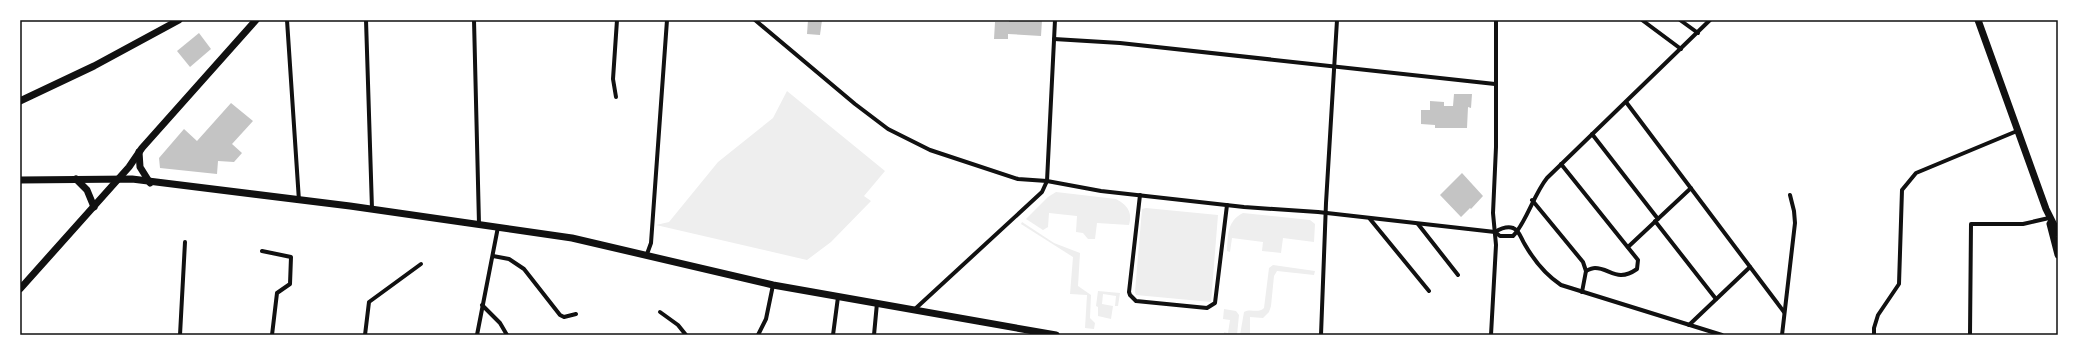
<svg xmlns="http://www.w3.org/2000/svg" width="2078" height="355" viewBox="0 0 2078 355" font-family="'Source Sans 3',sans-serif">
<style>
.green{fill:#eee}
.building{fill:#c4c4c4}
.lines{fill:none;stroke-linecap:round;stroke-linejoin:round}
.minor{stroke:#111;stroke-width:4}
.secondary{stroke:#111;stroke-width:7}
.neatline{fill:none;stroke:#111;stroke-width:1.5}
</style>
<rect width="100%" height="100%" fill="#fff"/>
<g class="green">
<path d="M787,91L885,171L864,196L871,201L831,242L807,260L656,225L669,222L718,162L773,118Z"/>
<path d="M1056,192L1116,199C1127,205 1133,212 1129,225L1097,223L1095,239H1088L1083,233L1076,232L1077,216L1049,213L1048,227L1043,230L1026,219L1048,197Z"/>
<path d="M1146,208L1218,215L1211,302L1136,295L1135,292L1142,209Z"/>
<path d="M1243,213L1310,220L1315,224L1314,242L1283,238L1281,253L1262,251L1263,242L1232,238L1230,252L1227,251C1228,235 1227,221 1243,213Z"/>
<path d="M1022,222L1054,243L1080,253L1078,286L1091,295L1090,318L1095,323L1094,329L1085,328L1087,295L1070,294L1073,257L1021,224Z"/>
<path d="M1273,265L1315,271L1314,275L1277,271L1274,276L1271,306L1269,312L1263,318L1250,317V335H1240L1244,312C1251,308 1258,314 1264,308L1269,268Z"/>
<path d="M1098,291L1120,293L1118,306H1115L1116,296L1103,294L1102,304L1113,306L1111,319L1098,316V307L1096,306Z"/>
<path d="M1224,309L1236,311L1239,315L1237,335H1224V332L1228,333L1230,320L1223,319Z"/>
</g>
<g class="building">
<path d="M808,20H822L820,35L807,34Z"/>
<path d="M1009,20H1042L1041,36L1008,34V39H994L995,22H1009Z"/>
<path d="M199,33L211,49L190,67L177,51Z"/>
<path d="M1454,94H1472L1471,108L1468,107L1467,128H1435V125L1421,124V110H1430V101L1444,102V106H1453Z"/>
<path d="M231,103L253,121L232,144L242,153L234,162L218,161L217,174L160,168L159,158L184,129L197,141Z"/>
<path d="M1462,173L1483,196L1471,209L1470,208L1461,217L1440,195Z"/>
</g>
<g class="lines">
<g class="minor">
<path d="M287,20L299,201"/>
<path d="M366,20L372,209"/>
<path d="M474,20L479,224"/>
<path d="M755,20L855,104L888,129L930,150L1018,179L1047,181L1101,191L1244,207L1318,212L1495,232"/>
<path d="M1642,20L1681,49"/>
<path d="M1680,20L1698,33"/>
<path d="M1054,39L1120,43L1495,84"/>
<path d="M616,97L613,79L617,20"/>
<path d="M1626,102L1784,312"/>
<path d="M1592,134L1658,219"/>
<path d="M1561,164L1638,260L1637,269C1617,283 1610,268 1595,268C1592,268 1588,270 1586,271"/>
<path d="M1140,195L1129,292L1130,295L1136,301L1207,308L1215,303L1227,205"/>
<path d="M1532,200L1583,262L1586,271L1582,292"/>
<path d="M1370,219L1429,291"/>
<path d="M1655,221L1716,299"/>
<path d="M1418,224L1458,275"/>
<path d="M1495,232L1500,236H1513C1526,223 1534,194 1547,178L1710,20"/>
<path d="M1495,232C1500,229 1507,226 1513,228C1519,230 1521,238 1524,243C1533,259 1546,275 1561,285L1722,335"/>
<path d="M1628,247L1691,188"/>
<path d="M262,251L291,257L290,284L277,293L272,335"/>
<path d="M647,254L651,243L667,20"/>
<path d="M493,256L509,259L524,269L560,315L564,317L576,314"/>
<path d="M482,305L500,323L507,335"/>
<path d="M915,309L1042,192L1047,181L1055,20"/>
<path d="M660,312L678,325L686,335"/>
<path d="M1689,325L1750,267"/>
<path d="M180,335L185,242"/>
<path d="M365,335L369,302L421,264"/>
<path d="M477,335L498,227"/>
<path d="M758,335L766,319L773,285"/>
<path d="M833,335L838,297"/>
<path d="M874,335L877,303"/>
<path d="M1321,335L1326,203L1337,20"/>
<path d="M1491,335L1496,245L1493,213L1496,147V20"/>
<path d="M1782,335L1795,223L1794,211L1790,195"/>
<path d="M1874,335V328L1878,315L1899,284L1902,190L1916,173L2017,131"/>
<path d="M1970,335L1971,224H2023L2049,218"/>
</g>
<g class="secondary">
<path d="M1978,20L2046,209L2058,233"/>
<path d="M20,101L94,66L179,20"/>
<path d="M139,152L140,167L150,183"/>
<path d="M76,179L87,190L94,207"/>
<path d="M20,180L132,179L350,206L572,238L773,285L1056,335"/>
<path d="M2050,224L2058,255"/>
<path d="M20,289L129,167L142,148L256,20"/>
</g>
</g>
<rect width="2078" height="355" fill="none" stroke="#ffffff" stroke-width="42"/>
<rect x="21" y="21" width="2036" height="313" class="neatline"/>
</svg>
